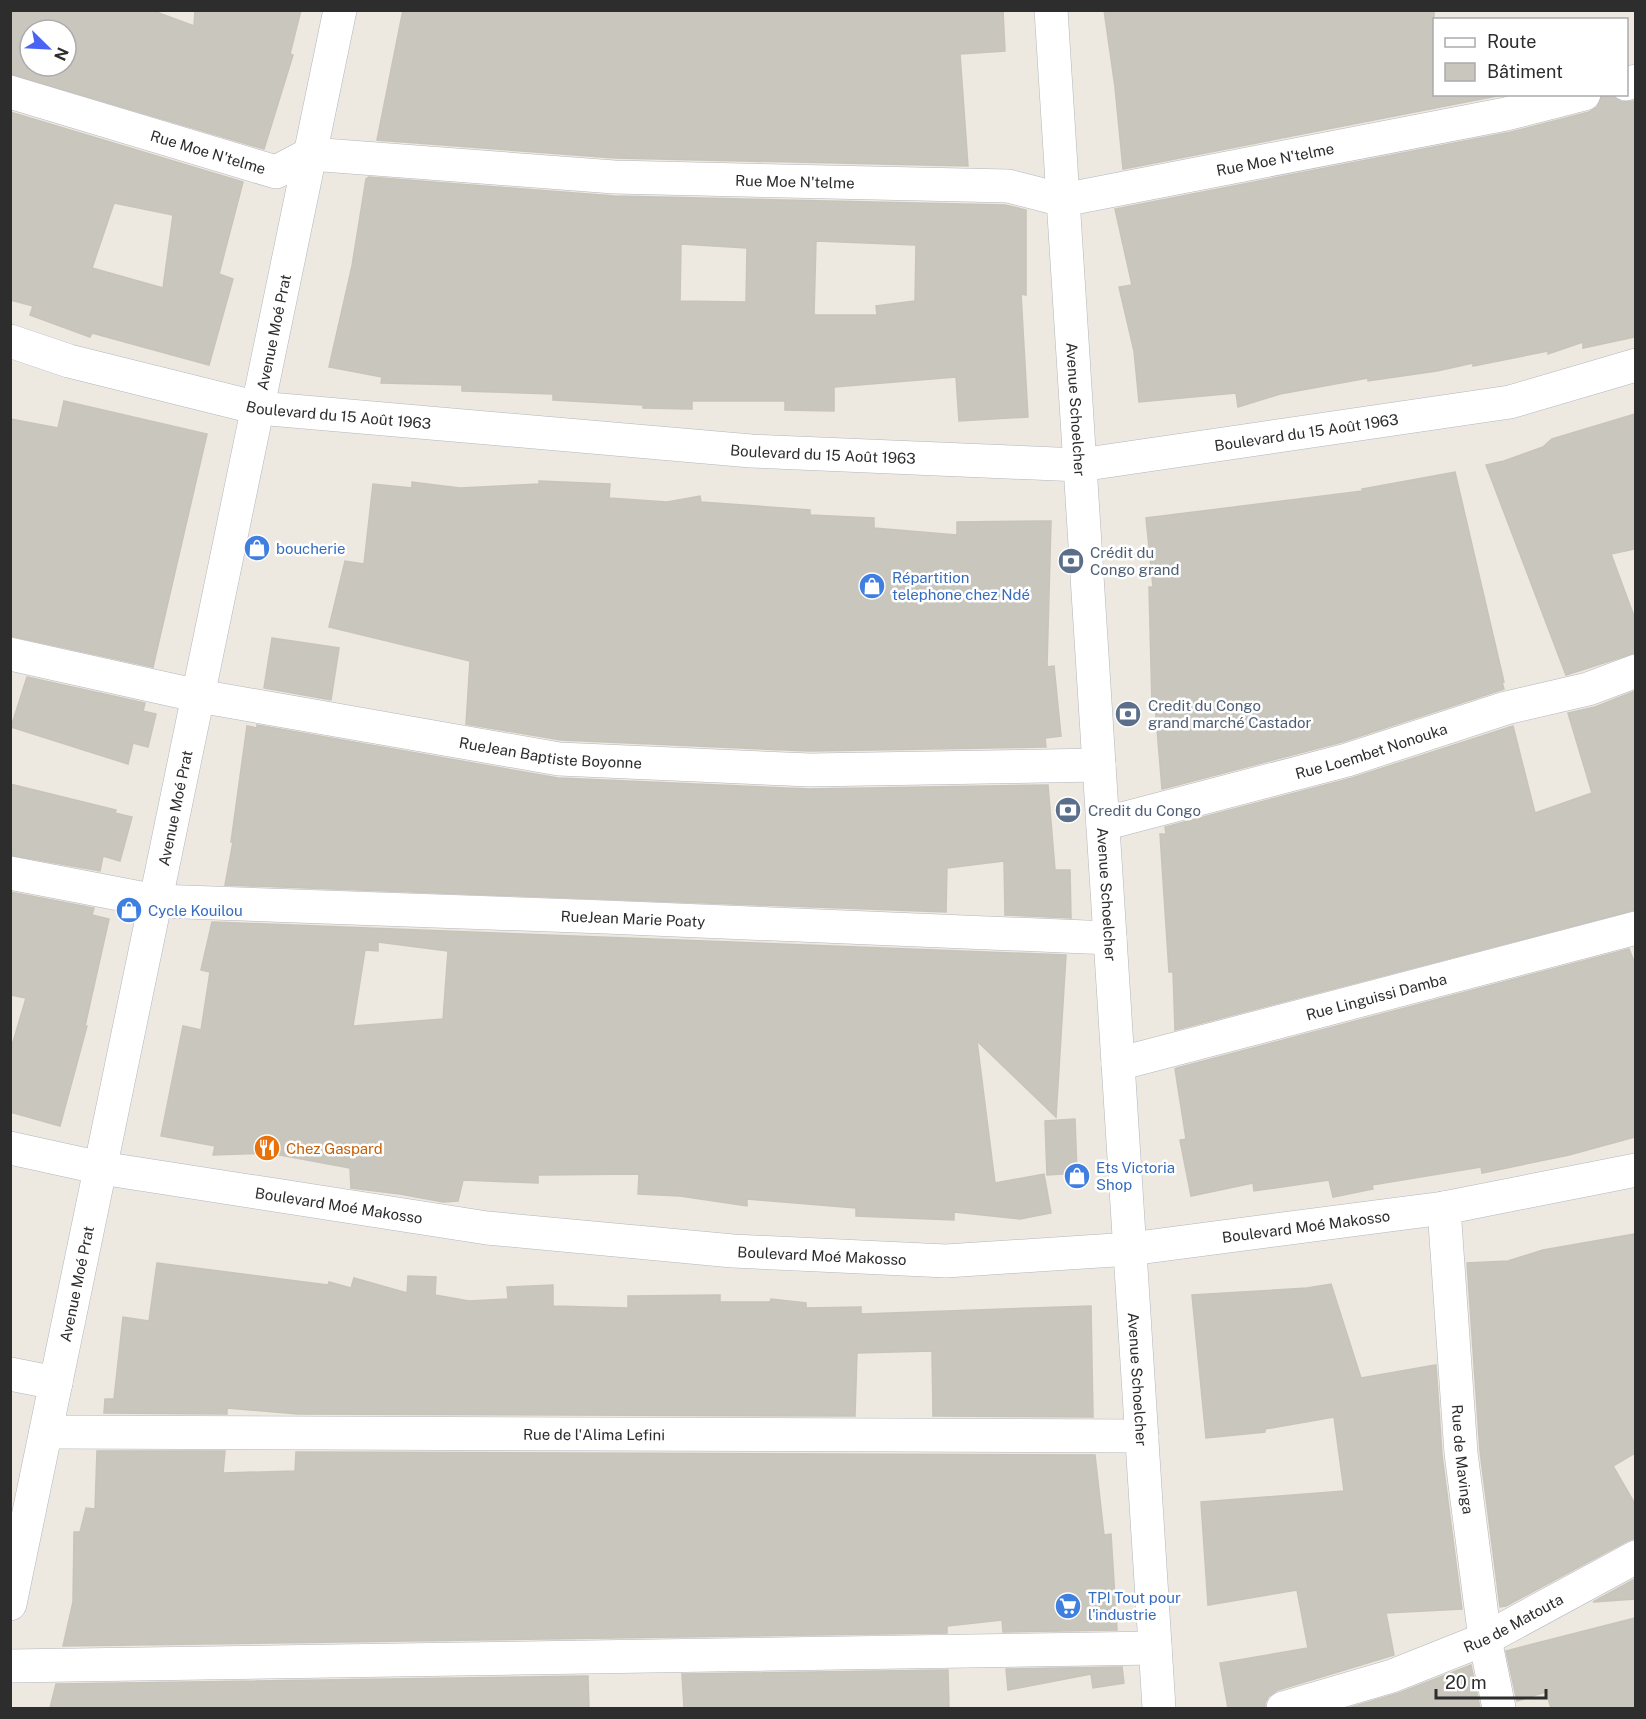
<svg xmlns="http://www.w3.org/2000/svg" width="1646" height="1719" viewBox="0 0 1646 1719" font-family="'Public Sans',sans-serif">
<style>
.building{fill:#c9c6be;stroke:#c9c4b9;stroke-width:1.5;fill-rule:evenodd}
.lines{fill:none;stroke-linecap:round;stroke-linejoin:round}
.street-casing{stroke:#b3b6bf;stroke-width:34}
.secondary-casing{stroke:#b3b6bf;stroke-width:34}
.street{stroke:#fff;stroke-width:33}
.secondary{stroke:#fff;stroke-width:33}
.labels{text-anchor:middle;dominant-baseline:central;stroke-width:5;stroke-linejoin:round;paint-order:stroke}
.street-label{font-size:15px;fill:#2d2d2d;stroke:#fff}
.shop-label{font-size:15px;fill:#366cbe;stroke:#fff;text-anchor:start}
.service-label{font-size:15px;fill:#4e5e75;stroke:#fff;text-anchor:start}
.food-label{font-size:15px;fill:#c56008;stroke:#fff;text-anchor:start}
</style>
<rect width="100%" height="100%" fill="#ede8e0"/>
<g class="building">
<path d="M10,10H151L194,26L195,10H301L290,54L293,55L264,149L10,74ZM30,30H66V66H30Z"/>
<path d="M403,10H1003L1005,51L960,54L968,166L615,158L377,140Z"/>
<path d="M1104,10H1434V94H1507L1123,169L1115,87Z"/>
<path d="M1602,94H1611L1622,102L1635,101V337L1583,348V342L1548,354V351L1473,366V363L1437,371L1368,381V378L1280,394L1238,407L1236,393L1139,402L1134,351L1119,287L1132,285L1115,209L1511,132L1589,112L1597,107Z"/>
<path d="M10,112L243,182L219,274L233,279L209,365L92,333L90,337L30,315L33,306L10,300ZM114,203L173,215L163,288L92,268Z"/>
<path d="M369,177L614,196L1005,205L1026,210V295L1021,294L1028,417L959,421L956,377L834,387V411L785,410V401H692V409L643,408V405L553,400V394L462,391V385L381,383L382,377L329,367L352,266L366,179ZM816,241L916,245L915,301L876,306L877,315H814ZM681,244L747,248L746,302L680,301Z"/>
<path d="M64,401L207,434L153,667L10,636V419L58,428Z"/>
<path d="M1635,414V549L1611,554L1635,619V653L1566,675L1486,465L1504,461L1543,447L1552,439Z"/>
<path d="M1455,472L1504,682H1502L1504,689L1342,742L1162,789L1155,705H1152L1149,587H1153L1146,518L1363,491L1362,489Z"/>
<path d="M539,481L610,484L609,498L667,502L700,496L701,502L810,510V515L874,518V528L957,535V522L1051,521L1047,667L1054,666L1061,736L1045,738L1046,747L810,751L561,740L466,724L470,661L329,627L345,561L364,564L373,484L412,488V482L460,488L539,484Z"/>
<path d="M272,638L339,648L331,700L264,688Z"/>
<path d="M27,677L145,703L143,711L156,714L148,747L133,743L128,764L11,727Z"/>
<path d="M1635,691V910L1175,1030L1173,972H1169L1160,834H1166L1165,827L1352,778L1513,726L1535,813L1592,793L1568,713L1595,707Z"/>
<path d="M257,725L558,778L809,789L1048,785L1055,870H1070L1071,918L1005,915L1004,861L947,868L946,912L225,885L233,842H231L247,726L257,728Z"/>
<path d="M10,784L116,810L115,813L132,817L120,861L103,856L100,871L10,855Z"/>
<path d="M10,892L94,908L92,915L109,919L85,1026H87L60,1126L10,1112V1052L26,998L10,995Z"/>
<path d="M212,922L1066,955L1056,1117L977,1041L995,1183L1044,1174L1051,1213L1020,1219L954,1212V1220L856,1216V1208L747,1199V1206L680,1196L638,1194L639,1174L538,1175V1183L463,1180L458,1201L443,1202L400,1194L351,1188L350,1168L269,1153L213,1155L215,1146L161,1136L183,1026L201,1030L210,972L201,970ZM378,942L448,951L443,1019L353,1026L365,950L378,951Z"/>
<path d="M1629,949L1635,964V1137L1569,1155L1482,1173L1481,1167L1372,1185L1373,1189L1333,1197L1329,1180L1254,1191L1253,1183L1191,1196L1180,1140L1186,1139L1175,1069L1177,1068Z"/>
<path d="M1075,1119L1077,1173L1047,1175L1045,1121Z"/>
<path d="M1635,1234V1453L1613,1466L1635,1504V1538L1627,1541L1506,1606L1500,1607L1480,1451L1467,1263L1508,1261L1543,1250Z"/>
<path d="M157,1263L328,1285L329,1282L351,1288L354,1278L407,1293L408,1276L436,1277L435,1295L469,1301L508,1299L507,1287L553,1285V1306L628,1308V1296L720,1295V1302H770L771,1299L806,1303V1308L861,1307V1314L1091,1306L1093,1417L933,1416L932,1351L857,1353L855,1416L298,1414L227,1408V1414L104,1413L105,1399H114L123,1317L149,1321Z"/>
<path d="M1331,1284L1361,1378L1436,1365L1442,1455L1462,1609L1386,1613L1394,1655L1278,1690L1269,1696L1265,1703V1708H1228L1220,1663L1308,1648L1297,1590L1208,1605L1201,1502L1344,1491L1334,1417L1265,1429V1432L1206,1438L1192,1295L1307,1288Z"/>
<path d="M97,1451H225L223,1473L295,1471L296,1452L1095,1455L1104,1535L1111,1534L1117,1630L1003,1632L1002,1620L947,1626V1633L63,1646L73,1602L74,1532H80L86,1508L95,1509Z"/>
<path d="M1635,1579V1599L1593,1602Z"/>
<path d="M1635,1618V1708H1551L1546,1692L1517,1701L1506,1651Z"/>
<path d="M1471,1665L1480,1708H1348L1399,1693Z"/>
<path d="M1122,1667L1124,1683L1093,1688L1091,1674L1008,1690L1006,1669Z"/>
<path d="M948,1670L949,1708H684L682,1674Z"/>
<path d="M588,1676L589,1708H50L56,1684Z"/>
</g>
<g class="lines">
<defs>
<g id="street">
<path id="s1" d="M1051,10L1159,1708"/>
<path d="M1626,84L1636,81"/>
<path id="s2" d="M10,92L276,172L310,154L614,177L1008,186L1063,200L1506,114L1584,94"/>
<path id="s3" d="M10,341L69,361L258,408L751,451L1080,465L1510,402L1636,365"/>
<path id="s4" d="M10,654L199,696L559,759L810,770L1099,765"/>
<path id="s5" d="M1103,824L1347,760L1506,708L1588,689L1636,671"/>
<path id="s6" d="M10,873L156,901L605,917L1110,938"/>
<path id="s7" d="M1118,1064L1636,928"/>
<path id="s8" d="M10,1148L101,1168L487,1228L733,1251L946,1261L1130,1249L1444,1208L1636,1170"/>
<path id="s9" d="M1444,1208L1461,1453L1485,1639L1499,1708"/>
<path d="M10,1374L56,1383"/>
<path id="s10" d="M46,1432L1142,1436"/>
<path d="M10,1666L1155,1648"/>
<path id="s11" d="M1283,1708L1392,1676L1485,1639L1636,1557"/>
</g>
<g id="secondary">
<path id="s12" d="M10,1604L340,10"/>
</g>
</defs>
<use href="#street" class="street-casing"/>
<use href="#secondary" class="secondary-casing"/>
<use href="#street" class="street"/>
<use href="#secondary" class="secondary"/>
</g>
<defs>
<symbol id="shop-disc" viewBox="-11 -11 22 22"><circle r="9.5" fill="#3f7fe0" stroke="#fff"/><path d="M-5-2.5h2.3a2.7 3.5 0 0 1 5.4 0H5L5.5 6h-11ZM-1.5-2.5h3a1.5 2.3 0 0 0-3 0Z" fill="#fff"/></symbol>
<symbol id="bank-disc" viewBox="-11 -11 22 22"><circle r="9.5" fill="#5c6f8a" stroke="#fff"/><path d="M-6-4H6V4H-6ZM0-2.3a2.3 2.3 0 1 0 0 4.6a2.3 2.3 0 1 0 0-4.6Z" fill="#fff"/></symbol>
<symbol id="restaurant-disc" viewBox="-11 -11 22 22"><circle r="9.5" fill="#e8710a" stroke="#fff"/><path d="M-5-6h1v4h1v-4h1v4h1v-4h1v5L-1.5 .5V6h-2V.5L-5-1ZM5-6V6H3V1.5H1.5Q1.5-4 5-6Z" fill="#fff"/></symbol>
<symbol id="supermarket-disc" viewBox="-11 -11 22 22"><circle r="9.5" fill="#3f7fe0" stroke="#fff"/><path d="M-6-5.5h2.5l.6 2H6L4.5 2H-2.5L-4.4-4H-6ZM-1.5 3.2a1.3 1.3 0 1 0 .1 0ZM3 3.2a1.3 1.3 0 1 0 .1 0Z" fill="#fff"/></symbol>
</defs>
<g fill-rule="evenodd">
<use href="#shop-disc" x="242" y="533" width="30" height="30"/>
<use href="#bank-disc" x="1056" y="546" width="30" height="30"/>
<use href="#shop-disc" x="857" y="571" width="30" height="30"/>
<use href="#bank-disc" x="1113" y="699" width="30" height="30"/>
<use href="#bank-disc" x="1053" y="795" width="30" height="30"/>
<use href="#shop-disc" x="114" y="895" width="30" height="30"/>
<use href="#restaurant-disc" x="252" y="1133" width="30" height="30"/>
<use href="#shop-disc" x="1062" y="1161" width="30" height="30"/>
<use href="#supermarket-disc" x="1053" y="1591" width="30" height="30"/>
</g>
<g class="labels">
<g class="street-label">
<text stroke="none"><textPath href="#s2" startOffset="207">Rue Moe N'telme</textPath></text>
<text stroke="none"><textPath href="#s2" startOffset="1288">Rue Moe N'telme</textPath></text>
<text stroke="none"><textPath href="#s2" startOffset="802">Rue Moe N'telme</textPath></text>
<text stroke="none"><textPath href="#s12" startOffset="1299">Avenue Moé Prat</textPath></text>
<text stroke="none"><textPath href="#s1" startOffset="400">Avenue Schoelcher</textPath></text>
<text stroke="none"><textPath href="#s3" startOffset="338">Boulevard du 15 Août 1963</textPath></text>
<text stroke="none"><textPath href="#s3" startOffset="1310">Boulevard du 15 Août 1963</textPath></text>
<text stroke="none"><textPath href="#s3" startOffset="824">Boulevard du 15 Août 1963</textPath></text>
<text stroke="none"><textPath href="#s5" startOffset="278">Rue Loembet Nonouka</textPath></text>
<text stroke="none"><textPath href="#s4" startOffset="550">RueJean Baptiste Boyonne</textPath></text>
<text stroke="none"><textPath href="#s12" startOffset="813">Avenue Moé Prat</textPath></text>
<text stroke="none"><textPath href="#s1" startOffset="886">Avenue Schoelcher</textPath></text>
<text stroke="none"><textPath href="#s6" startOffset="626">RueJean Marie Poaty</textPath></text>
<text stroke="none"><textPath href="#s7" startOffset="267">Rue Linguissi Damba</textPath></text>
<text stroke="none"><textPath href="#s8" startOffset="334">Boulevard Moé Makosso</textPath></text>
<text stroke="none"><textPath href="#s8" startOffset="1306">Boulevard Moé Makosso</textPath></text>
<text stroke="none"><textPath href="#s8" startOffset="820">Boulevard Moé Makosso</textPath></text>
<text stroke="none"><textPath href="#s12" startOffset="327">Avenue Moé Prat</textPath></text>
<text stroke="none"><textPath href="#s1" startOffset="1372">Avenue Schoelcher</textPath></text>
<text stroke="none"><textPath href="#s10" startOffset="548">Rue de l'Alima Lefini</textPath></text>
<text stroke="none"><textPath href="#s9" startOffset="252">Rue de Mavinga</textPath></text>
<text stroke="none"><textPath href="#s11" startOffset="246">Rue de Matouta</textPath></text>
</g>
<g class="shop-label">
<text x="276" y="548">boucherie</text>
<text x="892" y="577">Répartition<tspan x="892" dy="17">telephone chez Ndé</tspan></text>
<text x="148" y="910">Cycle Kouilou</text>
<text x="1096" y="1167">Ets Victoria<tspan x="1096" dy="17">Shop</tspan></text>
<text x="1088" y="1597">TPI Tout pour<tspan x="1088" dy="17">l'industrie</tspan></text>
</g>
<g class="service-label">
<text x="1090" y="552">Crédit du<tspan x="1090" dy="17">Congo grand</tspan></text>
<text x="1148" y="705">Credit du Congo<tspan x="1148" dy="17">grand marché Castador</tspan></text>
<text x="1088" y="810">Credit du Congo</text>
</g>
<g class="food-label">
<text x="286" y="1148">Chez Gaspard</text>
</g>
</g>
<rect width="1646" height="1719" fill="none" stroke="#2d2d2d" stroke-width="24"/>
<rect x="1433" y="18" width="195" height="78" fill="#ffffff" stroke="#ababab" stroke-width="1.5"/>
<rect x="1445" y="38" width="30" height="9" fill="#ffffff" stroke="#ababab" stroke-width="1.5"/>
<text x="1487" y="48" font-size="18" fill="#2d2d2d">Route</text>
<rect x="1445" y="63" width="30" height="18" fill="#c9c6be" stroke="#ababab" stroke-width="1.5"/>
<text x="1487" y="78" font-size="18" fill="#2d2d2d">Bâtiment</text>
<g transform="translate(48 48) rotate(114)"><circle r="28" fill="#ffffff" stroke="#ababab" stroke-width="1.5"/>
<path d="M0-4.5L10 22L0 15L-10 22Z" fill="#4963f2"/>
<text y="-9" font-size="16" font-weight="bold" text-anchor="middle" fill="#2d2d2d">N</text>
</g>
<path d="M1436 1689v9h110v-9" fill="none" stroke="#2d2d2d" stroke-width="3"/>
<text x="1445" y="1689" font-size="18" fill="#2d2d2d" stroke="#ffffff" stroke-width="4.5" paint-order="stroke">20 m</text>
</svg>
